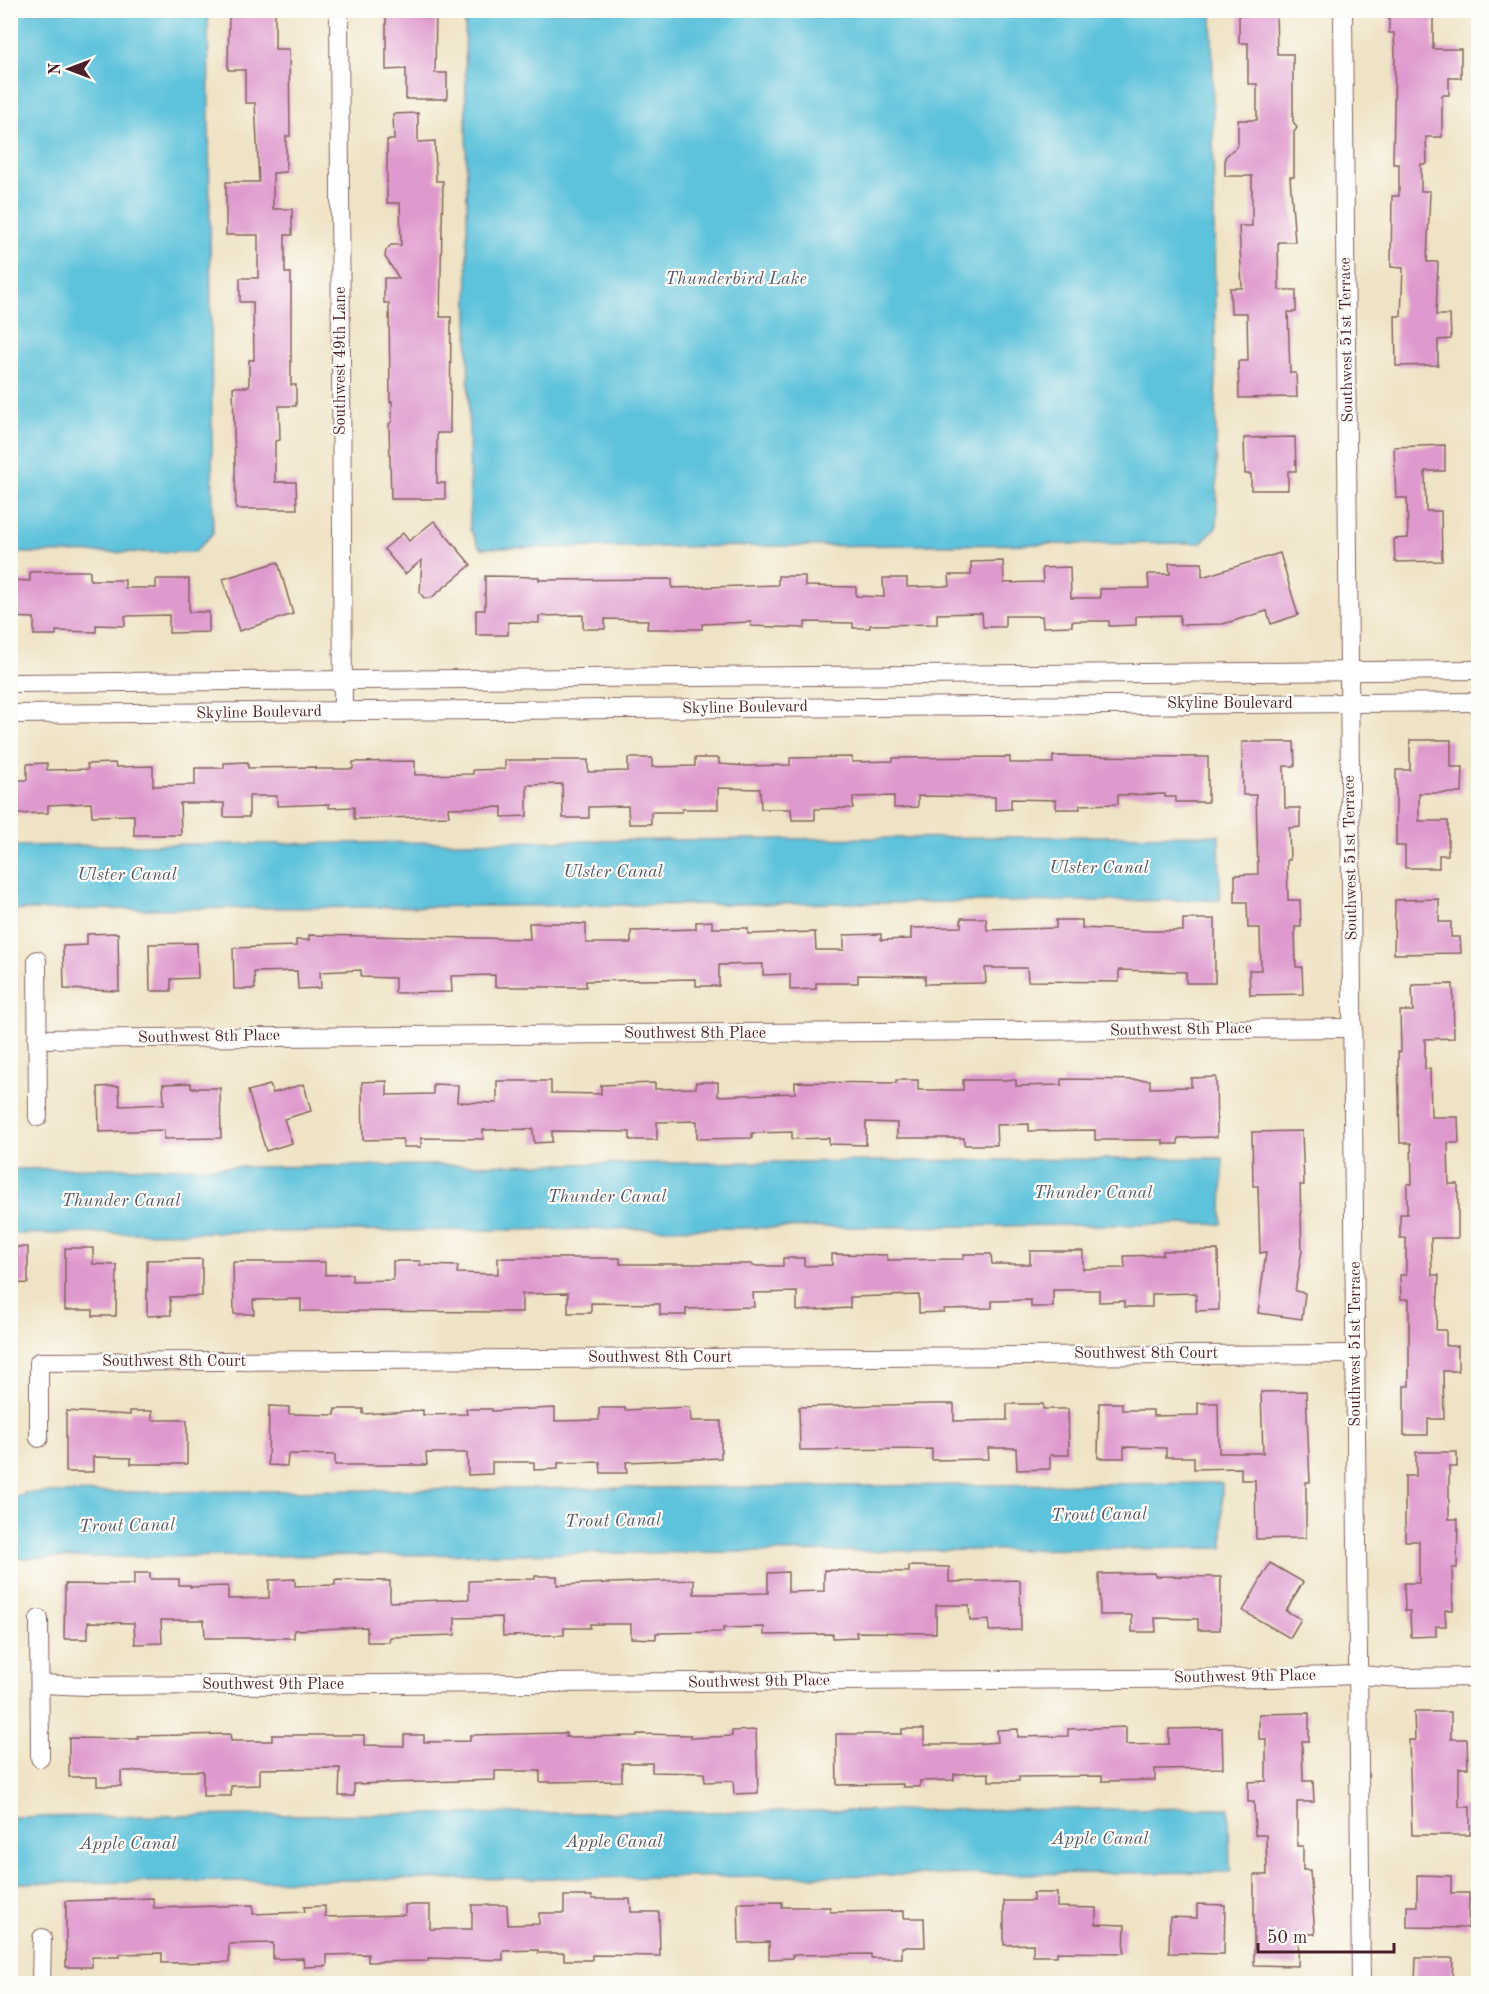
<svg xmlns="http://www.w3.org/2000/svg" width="1489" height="1994" viewBox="0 0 1489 1994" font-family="'Old Standard TT',serif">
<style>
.water{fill:#5dc2db;stroke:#547083;stroke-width:1.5}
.building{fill:#df9acd}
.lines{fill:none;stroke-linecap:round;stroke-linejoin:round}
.minor-casing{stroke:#846461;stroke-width:20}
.minor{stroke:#fff;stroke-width:18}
.labels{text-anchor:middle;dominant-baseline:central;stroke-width:4.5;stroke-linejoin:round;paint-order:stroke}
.street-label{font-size:16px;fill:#4a1f2b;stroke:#fdfcf7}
.water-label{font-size:18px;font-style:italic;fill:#515869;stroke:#fdfcf7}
</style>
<rect width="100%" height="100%" fill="#fdfcf7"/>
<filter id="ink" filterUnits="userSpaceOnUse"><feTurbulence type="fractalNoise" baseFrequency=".0167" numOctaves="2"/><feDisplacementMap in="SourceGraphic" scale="12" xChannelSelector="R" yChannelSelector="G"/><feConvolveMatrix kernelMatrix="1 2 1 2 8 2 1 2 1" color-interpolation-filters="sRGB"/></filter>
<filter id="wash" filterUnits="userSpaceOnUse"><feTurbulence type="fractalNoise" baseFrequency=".008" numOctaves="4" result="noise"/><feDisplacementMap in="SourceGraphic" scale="24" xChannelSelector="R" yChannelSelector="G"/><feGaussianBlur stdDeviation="1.35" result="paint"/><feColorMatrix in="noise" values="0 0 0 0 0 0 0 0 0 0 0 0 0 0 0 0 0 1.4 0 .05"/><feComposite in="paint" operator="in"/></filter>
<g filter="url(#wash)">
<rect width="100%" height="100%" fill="#efe3c5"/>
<g class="water">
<path d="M10,11H208L213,533L195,552L11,553Z"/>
<path d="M465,11H1212L1217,526L1201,543L480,548L470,529Z"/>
<path d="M1219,835L1220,900L11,910V846Z"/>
<path d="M1223,1158L1222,1224L11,1234V1169Z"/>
<path d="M1222,1483L1223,1548L11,1558V1496H24V1493Z"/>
<path d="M1229,1808L1230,1872L11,1883V1817Z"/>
</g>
<g id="blocks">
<g class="building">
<path d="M229,10H275V49H289L290,136H286V172L273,173V209H292V235H285V273H291V385H296V406H279L280,440L275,441V482H296L297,509H236L233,387H249V360H254L253,302H240V278H258V235H226V182H259L255,103H245V70H228Z"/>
<path d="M391,10H436L435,73H447V99H406V69L386,70V12Z"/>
<path d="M1239,10H1276L1277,54H1293V121L1297,128L1294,132V177H1290L1295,242H1278L1279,290H1296V312H1288L1290,373H1296L1297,397L1239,398L1238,361H1248L1247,313H1231L1230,288H1242L1239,226H1252V176H1225V157L1238,145V120H1257V84H1248V43H1239Z"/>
<path d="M1389,10H1433V49H1461V78H1449V95H1442V137H1426L1427,164H1421V191H1430L1427,262H1438L1436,315H1450L1451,339L1438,340V365L1396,366L1395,316H1401L1403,268L1391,267L1392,196H1399V164H1393L1395,57L1394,33H1389Z"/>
<path d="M418,113V142L435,141L436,181H443L440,317H451L450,433H437V483H445V499H391L389,424L392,421V401L390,402L389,303H384V278H399L385,257L386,250L391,245H401L400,203H387V140H394L393,114Z"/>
<path d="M1295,437L1296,471H1288V490H1251V474H1245L1244,438Z"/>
<path d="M1445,445V471H1425L1426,511H1441L1442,561L1395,562L1394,539L1408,538L1407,498H1396L1394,447Z"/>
<path d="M434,521L471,565L431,598H424L420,593L422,560L405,574L384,549L403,533L409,541Z"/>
<path d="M1280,553L1298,615L1271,624L1267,611L1223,624L1180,625V615L1136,616V625L1109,626V621H1072V626L1043,627L1042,616H1005V627H983L982,613L937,614V624L870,625V628H853V623L805,622V628L751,626V622L702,624V629H647L648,620L605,619V629H583V615L539,616V623L508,622V635H476V610H485V576L539,577V580L672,579V588L778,585V576H805V586L856,587V596L884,597L883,578H907V587L950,586L949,575H971V562L1003,561L1004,583L1043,582L1042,568L1070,567L1071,598H1100V589L1149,588L1148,574H1170L1169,563H1202V577Z"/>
<path d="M278,562L293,614L239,631L223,579Z"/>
<path d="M73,571H90V580H125V588H156V579H189V612H209V632L169,633V615L125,616V626L96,625V632L56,631V635H34V618L10,617V580L30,581V572Z"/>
<path d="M1410,740H1451V767H1463L1462,793H1419V821H1448V855H1439V868H1405V846H1396V770H1410Z"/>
<path d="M1242,742H1294L1295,766H1284L1285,808H1300V827L1289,828L1290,860H1287L1288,900H1300L1301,927H1295L1296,967H1302L1303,994L1250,995L1249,970H1261L1260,928H1248L1247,902H1235V875L1258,874L1256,795H1243Z"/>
<path d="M1053,756L1208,757V802H1176V797H1165V794L1118,795V804L1080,805V809H1056V800L1011,799V809L995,810V797L918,796V807L894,808V796L853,797V808L815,809V820H792L791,809H761L760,789L718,788V809H682V812H651V824H629L628,806L589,807V818H563L562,784L527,785V816L502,817V807L448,808L449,816L354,819V807L329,808V804L277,806V796H249V817H224V803H180L181,835H134V815L92,816L91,803L48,805V813L10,814V780H27V764L47,763V770L88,769L87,764L115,763L116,767L153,766V786L195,785V768H224V763L248,762V768L315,767V769H353V762L415,761V775L473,774V770L505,769V760H588V772L628,771V758H652V767L695,766V758H719V764L747,766L790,765V758L852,757V762L893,761V758L1010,757V763H1053Z"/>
<path d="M1439,899V922H1451V937H1460L1461,953L1394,954L1395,900Z"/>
<path d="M961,918H986L987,930L1056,928V920H1082V928L1148,931H1183V919H1215V983H1186V972L1119,970V982L1028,981L1027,968H985L986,983L925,984V976L858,975V983H816V989L790,990V974L763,975V964L719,965V986H696V979L586,981V987H495V975L451,976L452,992L395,993V978L361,977V970L320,972L321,988L298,989L297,971L254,972L255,989H234L233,948L296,946V940H309V935L530,939L529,923H550L586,924V943H631V931L696,929V922L712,921V928H748V934L815,932L816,950H844V935L881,934V940L911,939V928L961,927Z"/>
<path d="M118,933L119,991L64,989L63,946L87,945V934Z"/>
<path d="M197,943L198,978L171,979V991H150L149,944Z"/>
<path d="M1453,984L1454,1038L1425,1039V1069H1430L1431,1117H1458L1459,1143H1448L1449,1184H1458V1238H1431L1432,1275H1439L1436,1330H1446V1346H1458V1371H1443L1444,1419H1428V1435H1404V1386H1409V1299H1401L1400,1275H1406V1238H1400V1214H1407V1184H1412L1411,1143H1400L1398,1052H1401L1400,1011H1413L1412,985Z"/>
<path d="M1216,1077L1217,1137L1178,1138V1144H1163V1140H1095V1130L1029,1131V1124L996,1125L997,1145H964V1138H897V1123L866,1122V1145L829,1144V1138L792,1139V1132L752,1133V1138L697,1139V1121L657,1122V1140H630V1132L552,1131V1142L534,1143L533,1129L483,1130V1139L421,1138V1147H403V1139L363,1140L362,1082L387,1081V1095L433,1094V1084L458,1085L457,1102L497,1103V1081H551V1093L601,1094V1085L655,1083V1089L696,1088V1082H718V1096L795,1093V1082L896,1083V1080H918V1090H963V1080H1016V1086L1062,1085V1079L1150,1080V1088L1191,1087V1078Z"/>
<path d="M191,1083V1088H220L221,1138L164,1139V1130L99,1132L98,1087L119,1086L120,1106L164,1104L163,1084Z"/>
<path d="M304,1084L311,1111L284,1119L292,1143L266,1151L248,1091L270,1085L273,1093Z"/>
<path d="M1302,1131L1304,1185H1300L1302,1251L1295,1291L1305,1293L1302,1319L1258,1313L1266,1252L1260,1253L1258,1186H1253L1252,1132Z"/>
<path d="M10,1247H28V1283L10,1284Z"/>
<path d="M65,1248H93V1264L117,1265L116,1316H93V1310H65Z"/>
<path d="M1218,1250L1219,1310L1196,1311V1293L1152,1294V1307H1124V1301L1099,1302V1290H1053V1307H1031V1300L992,1301V1308L944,1309V1312L919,1313V1295L850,1297V1308L797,1311V1292L753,1293L754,1307L686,1309V1315H660V1304L591,1303V1313H568V1293L522,1294V1312L301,1311V1299L253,1300L254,1314H234L233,1262H325V1275L352,1274V1281L393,1280V1261H420V1265L458,1266L457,1273L498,1274V1258H620V1264H752V1266H783V1258H804V1266L832,1265V1254L887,1255V1260L964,1259V1254H991L992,1264H1030V1251H1083V1269L1125,1268L1124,1256L1163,1255V1251Z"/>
<path d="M202,1259V1296L170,1297L171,1315L147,1316V1260Z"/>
<path d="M1306,1391L1310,1482H1306V1538L1256,1539L1255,1480H1241V1468L1194,1469V1457H1166V1448L1124,1447V1458H1098L1099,1403H1122V1410H1153V1416L1198,1415V1403H1218L1219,1453H1263L1261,1392Z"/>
<path d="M931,1404H954V1421L1007,1420V1404H1043V1409H1068L1069,1455H1050V1469L1017,1470L1016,1448H988L989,1459L932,1460V1449L800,1450L799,1407Z"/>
<path d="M269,1406L289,1407V1414L335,1415V1409H363V1414L423,1410V1415L467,1414L466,1409H492V1411L555,1408V1421L599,1420V1408H625V1410L690,1407L691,1421H721V1458L626,1462L627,1473H601L600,1462L558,1463V1469L534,1470V1462H492V1474L468,1475L467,1453H426L427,1465H335V1455L288,1454L287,1466L268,1465Z"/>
<path d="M66,1411L130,1415V1411H152V1420H187V1464H131V1458L93,1457V1472H66Z"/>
<path d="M1416,1452H1457V1467H1449V1519H1458L1457,1568H1452L1453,1610H1445L1446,1626H1436V1636L1411,1637L1410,1611H1405L1404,1583H1419V1541H1405V1476H1416Z"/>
<path d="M1270,1563L1303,1582L1286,1611L1301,1619L1290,1638L1243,1611Z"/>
<path d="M909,1566L949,1567V1582L1020,1580L1021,1630L989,1631V1620L970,1621L969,1605H936V1633L856,1632L857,1637L833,1638V1634L764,1635V1627L723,1628V1632L656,1633V1639L631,1638V1624H590V1628H564V1635L503,1636L502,1617L455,1618V1635L390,1637L389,1642H367V1627L294,1630V1638H205L204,1620H161L162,1643L135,1644L134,1623L88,1622V1639H64L65,1584L134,1585V1573H150V1579H179V1585H190V1587L228,1586V1599L269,1598V1580L295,1579V1586L335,1585V1580L390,1581V1602L469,1599V1581L535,1579V1576H557V1585L694,1580V1594H722L768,1593V1573L788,1572V1592L824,1591V1570L909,1572Z"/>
<path d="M1154,1573L1155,1576L1221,1577L1220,1630H1198V1619L1155,1618L1156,1632H1132V1615H1100L1099,1574Z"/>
<path d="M1414,1712H1451V1739H1467L1468,1768H1459V1807H1470V1835H1412L1409,1740H1415Z"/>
<path d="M1309,1713V1741H1302L1303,1781H1313L1314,1802H1297V1846H1303V1870H1310L1315,1934H1299L1298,1966L1254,1965V1875H1267L1266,1835H1255L1254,1802H1248V1782L1266,1781V1739H1259V1714Z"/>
<path d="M1126,1727V1745L1169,1744V1729L1222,1728L1223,1768L1155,1769V1780L1102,1781V1776L1019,1777V1781H989V1773L954,1774V1780L920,1781V1787H903V1784L837,1785L836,1734H902V1729H924V1744H972L998,1742L997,1730L1018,1729V1737L1068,1736V1729Z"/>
<path d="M756,1730L758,1793L734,1794L733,1781L705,1782L704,1773L652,1772V1763H622V1781L540,1782V1771H495V1780L354,1784V1796H339L340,1768L260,1769V1785L231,1786V1796H203V1771H121V1786H97V1777H69V1738L138,1739L137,1736L230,1734L231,1741H272V1735H364V1745L404,1746V1735H424V1742L470,1741V1735L566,1733V1737L637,1736V1734L691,1735V1738L732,1736V1731Z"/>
<path d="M1417,1875L1451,1876V1893H1469L1468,1928L1407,1927V1906H1417Z"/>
<path d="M1033,1893H1057V1907L1096,1908V1924L1125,1925L1124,1953L1057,1952V1956H1033V1944L1004,1945V1901H1033Z"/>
<path d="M564,1896H592V1899H630L631,1912H659L660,1956L592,1955V1960H564V1953H538V1950L503,1951V1960L428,1958V1961L368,1962V1954L327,1955V1966L304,1967L303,1958L273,1959V1943L229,1944V1962L162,1963V1953L120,1954V1957H92V1967H66V1901L153,1898L154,1908L253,1905V1914L305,1912L304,1907L325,1906V1917L405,1915V1905H430V1929H472V1905H507L508,1925L539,1924V1913H564Z"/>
<path d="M782,1902V1907H830V1912L904,1911V1918H924L925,1947H902V1958H871V1954L792,1955V1958L769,1959V1942L739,1943L738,1903Z"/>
<path d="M1197,1904L1225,1905L1224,1954L1169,1953L1170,1917L1197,1918Z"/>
<path d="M1416,1958H1453L1452,1983H1415Z"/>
</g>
</g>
</g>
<g filter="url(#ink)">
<use href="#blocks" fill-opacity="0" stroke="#846461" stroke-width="1.5"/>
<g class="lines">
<defs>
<g id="minor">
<path d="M339,10L343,712"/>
<path d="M1343,10L1361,1984"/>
<path d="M10,683L1478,670"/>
<path d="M10,714L1478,702"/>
<path d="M37,960L38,1117"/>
<path d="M37,1039L1353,1028"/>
<path d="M39,1438V1362L1357,1354"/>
<path d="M39,1619L40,1758"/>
<path d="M40,1684L87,1686L1271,1678L1358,1675L1402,1678L1478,1677"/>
<path d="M41,1984L42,1938"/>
</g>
</defs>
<use href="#minor" class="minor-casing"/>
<use href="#minor" class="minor"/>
</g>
</g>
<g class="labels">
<g class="street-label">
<text transform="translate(1347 340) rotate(-91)">Southwest 51st Terrace</text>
<text transform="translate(341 361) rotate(-90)">Southwest 49th Lane</text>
<text x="1230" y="704">Skyline Boulevard</text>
<text transform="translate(745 708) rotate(-1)">Skyline Boulevard</text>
<text transform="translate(259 713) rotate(-1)">Skyline Boulevard</text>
<text transform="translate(1351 858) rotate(-91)">Southwest 51st Terrace</text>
<text transform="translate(1181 1030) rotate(-1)">Southwest 8th Place</text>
<text x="695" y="1034">Southwest 8th Place</text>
<text transform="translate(209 1037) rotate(-1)">Southwest 8th Place</text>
<text transform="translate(1356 1344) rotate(-90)">Southwest 51st Terrace</text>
<text x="1146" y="1354">Southwest 8th Court</text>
<text x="660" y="1358">Southwest 8th Court</text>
<text x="174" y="1362">Southwest 8th Court</text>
<text transform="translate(1245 1677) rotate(-1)">Southwest 9th Place</text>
<text transform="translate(759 1682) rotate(-1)">Southwest 9th Place</text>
<text x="273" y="1685">Southwest 9th Place</text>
</g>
<g class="water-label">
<text x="736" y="279">Thunderbird Lake</text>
<text x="1099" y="868">Ulster Canal</text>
<text x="613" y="872">Ulster Canal</text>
<text x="127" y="875">Ulster Canal</text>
<text x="1093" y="1193">Thunder Canal</text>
<text x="607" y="1197">Thunder Canal</text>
<text x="121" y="1201">Thunder Canal</text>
<text transform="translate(1099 1515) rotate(-1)">Trout Canal</text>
<text transform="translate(613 1521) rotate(-1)">Trout Canal</text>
<text transform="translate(127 1526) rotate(-1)">Trout Canal</text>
<text x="1100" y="1839">Apple Canal</text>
<text x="614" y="1842">Apple Canal</text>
<text x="128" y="1844">Apple Canal</text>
</g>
</g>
<rect width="1489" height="1994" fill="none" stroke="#fdfcf7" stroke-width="36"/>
<g transform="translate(69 69) rotate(270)" stroke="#fdfcf7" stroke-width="4.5" paint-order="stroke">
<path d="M0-4.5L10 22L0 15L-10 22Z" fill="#4a1f2b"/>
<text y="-9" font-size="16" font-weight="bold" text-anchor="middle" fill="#4a1f2b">N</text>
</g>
<path d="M1258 1943v9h136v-9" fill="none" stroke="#4a1f2b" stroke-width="3"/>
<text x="1267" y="1943" font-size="18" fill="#4a1f2b" stroke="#fdfcf7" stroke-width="4.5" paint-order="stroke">50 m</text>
</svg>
